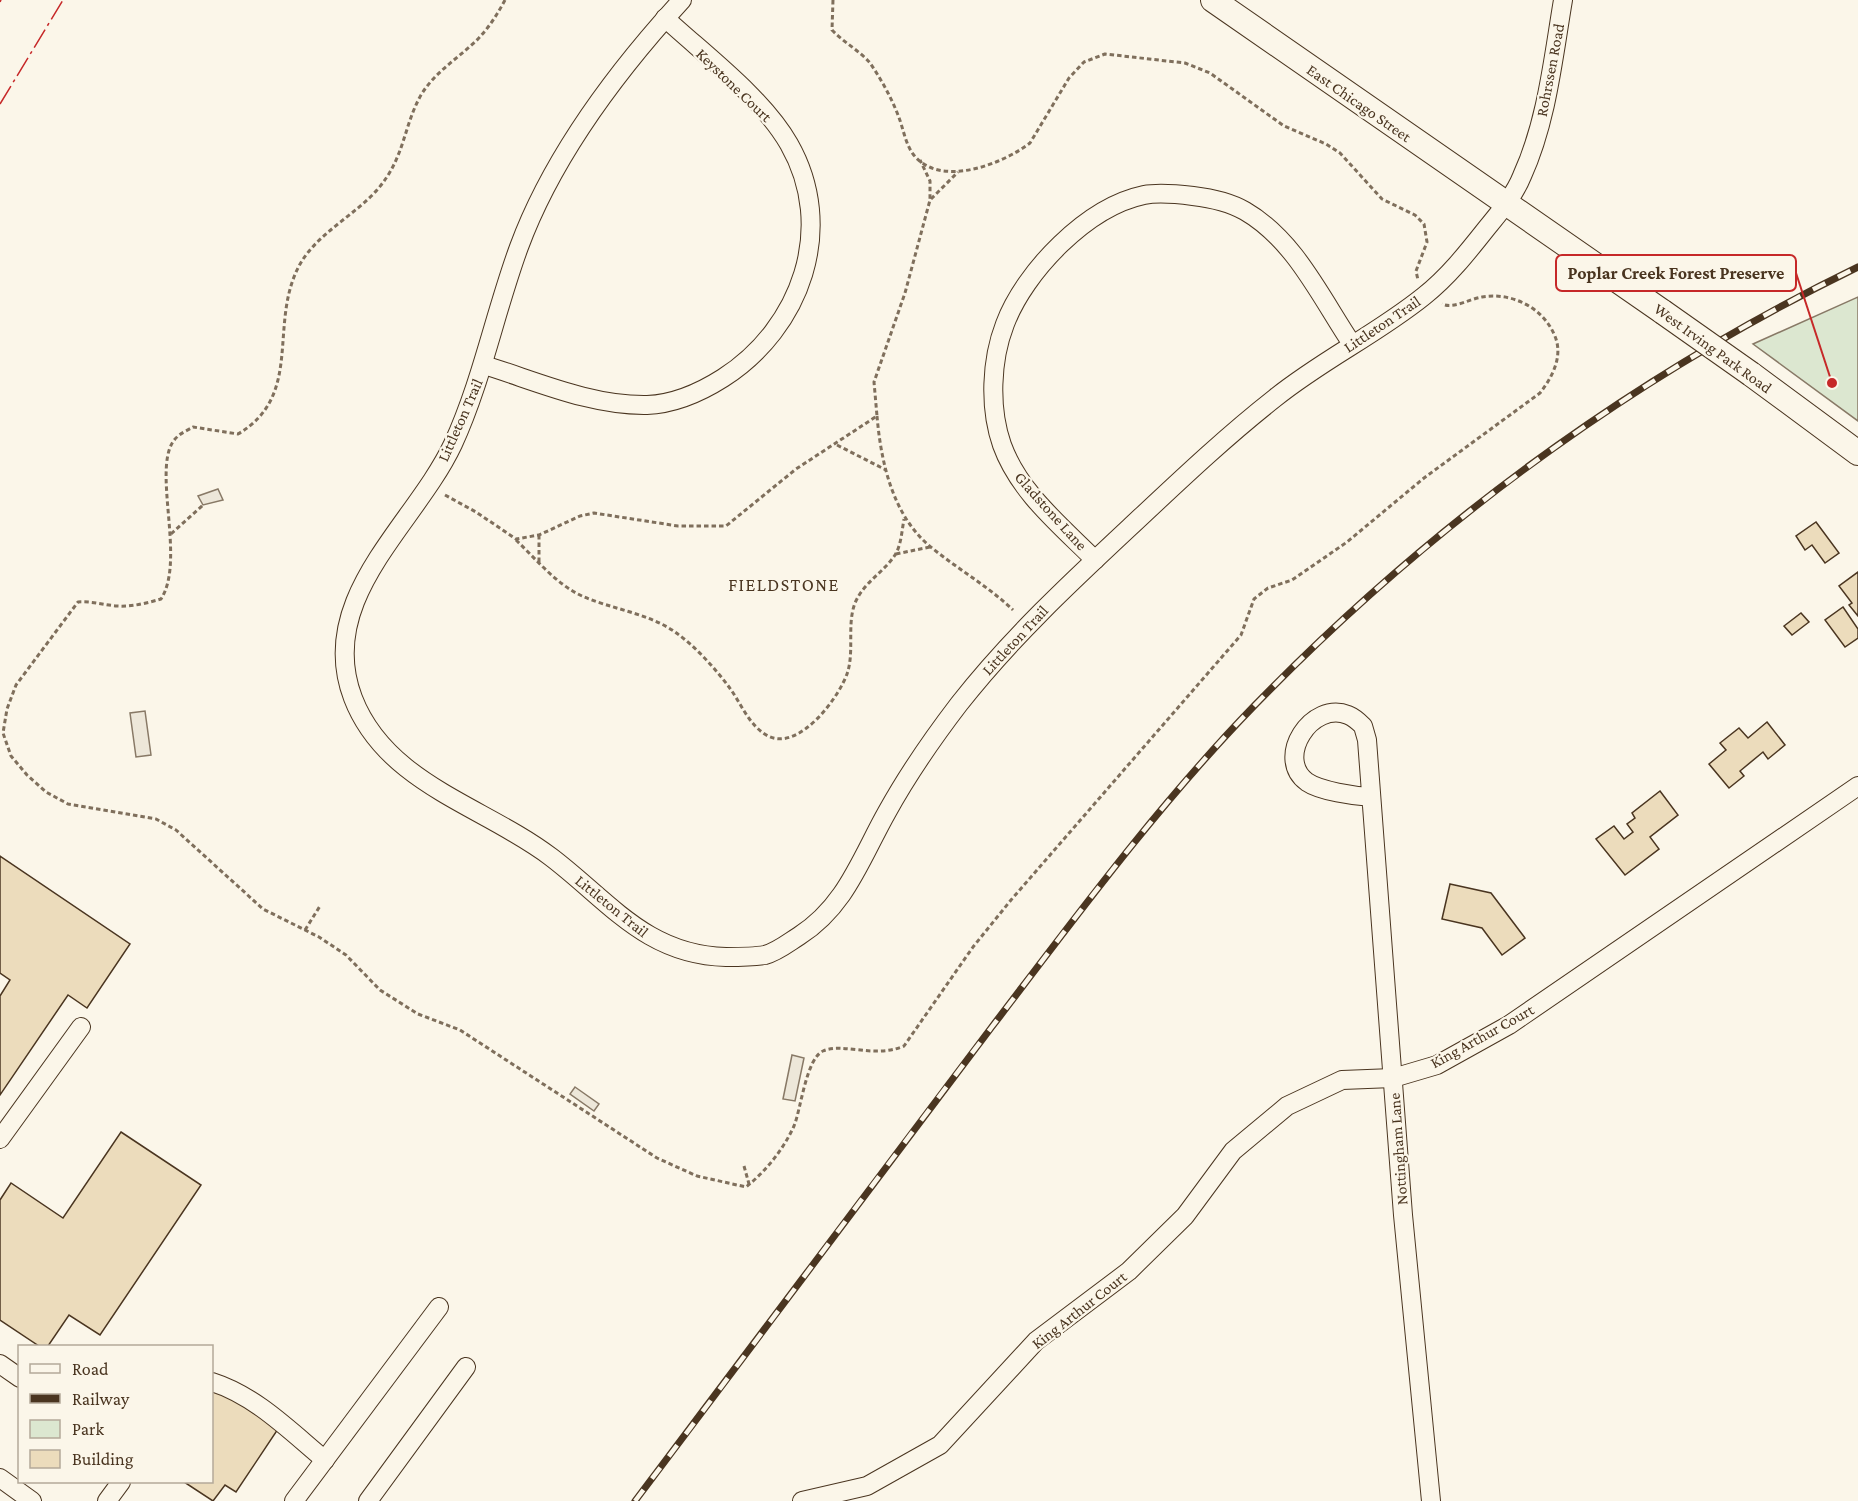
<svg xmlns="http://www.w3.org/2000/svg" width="1858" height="1501" viewBox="0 0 1858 1501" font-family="'Crimson Pro',serif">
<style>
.green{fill:#dce7d0;stroke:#887966;stroke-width:1.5}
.parking{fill:#ede7d9;stroke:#887966;stroke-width:1.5}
.building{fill:#ecdcbc;stroke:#4a3520;stroke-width:1.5}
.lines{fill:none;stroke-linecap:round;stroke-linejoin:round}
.minor-casing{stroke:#4a3520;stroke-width:20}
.major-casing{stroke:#4a3520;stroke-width:26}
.path{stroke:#7f6f5c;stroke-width:3;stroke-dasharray:4.5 3;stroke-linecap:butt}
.minor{stroke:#fbf6e9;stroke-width:18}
.major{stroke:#fbf6e9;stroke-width:24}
.rail-casing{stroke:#4a3520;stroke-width:7}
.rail{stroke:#fbf6e9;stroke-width:4.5;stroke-dasharray:14;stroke-linecap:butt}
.major-bridge-casing{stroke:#4a3520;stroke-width:26;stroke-linecap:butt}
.major-bridge{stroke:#fbf6e9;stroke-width:24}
.power{stroke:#c62828;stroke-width:1.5;stroke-dasharray:21 4.5 3 4.5;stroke-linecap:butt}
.labels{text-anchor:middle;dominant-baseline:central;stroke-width:4.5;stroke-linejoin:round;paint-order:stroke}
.street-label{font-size:16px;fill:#4a3520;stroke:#fbf6e9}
.neighbourhood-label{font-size:18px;letter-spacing:1.5px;fill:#4a3520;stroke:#fbf6e9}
.leader{fill:none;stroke:#c62828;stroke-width:2}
.callout-dot{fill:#c62828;stroke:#fbf6e9;stroke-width:2}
.callout{fill:#fbf6e9;stroke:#c62828;stroke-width:2}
.callout-label{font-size:18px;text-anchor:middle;font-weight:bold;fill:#4a3520}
</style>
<rect width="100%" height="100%" fill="#fbf6e9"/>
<path class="green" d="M1858,297V421L1753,344Z"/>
<g class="parking">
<path d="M218,489L223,500L203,505L198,496Z"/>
<path d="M145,711L151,755L136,757L130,713Z"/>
<path d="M792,1055L804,1058L795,1101L783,1099Z"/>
<path d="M575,1087L599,1104L594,1111L570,1094Z"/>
</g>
<g class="building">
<path d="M1816,522L1839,553L1825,563L1812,545L1805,550L1796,536Z"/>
<path d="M1858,572V616L1849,605L1852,603L1839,586Z"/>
<path d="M1843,607L1858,629V638L1845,647L1825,620Z"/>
<path d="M1801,613L1809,622L1792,635L1784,626Z"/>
<path d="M1767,722L1785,745L1768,759L1763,752L1740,771L1744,776L1729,788L1709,764L1726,750L1720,743L1739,728L1748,738Z"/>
<path d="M1660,791L1678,815L1650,837L1659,849L1625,875L1596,839L1614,826L1624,839L1633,832L1627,824L1635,818L1632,813Z"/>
<path d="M0,856L130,944L87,1008L68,995L0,1095V996L10,980L0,973Z"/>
<path d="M1450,884L1491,893L1525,938L1502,955L1482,928L1442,919Z"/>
<path d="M121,1132L201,1185L100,1335L69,1315L48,1346H39L0,1320V1200L11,1183L63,1218Z"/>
<path d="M215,1387L278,1429L236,1492L225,1485L213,1501L184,1482H212V1393Z"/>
</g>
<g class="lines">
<defs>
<g id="minor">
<path d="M682,0C616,72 553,155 519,247C495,312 482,381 453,444C415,525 315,598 353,698C386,784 484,806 551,857C609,901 646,955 726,957C738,957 753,957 765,955C777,952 788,943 799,936C846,906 861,858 887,812C908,774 933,738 959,704C1010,639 1070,583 1130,527C1177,483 1224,438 1275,398C1322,360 1377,334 1424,296C1448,277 1467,253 1486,229C1499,213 1514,196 1522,176C1547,121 1553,59 1563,0"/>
<path d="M484,365C536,381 591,406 647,405C674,404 701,392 723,378C801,328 837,228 789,144C762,97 705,55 665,18"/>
<path d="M1095,560C1060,525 1019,492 1002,445C989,408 991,360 1005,324C1025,271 1087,207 1144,195C1159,192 1177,194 1193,196C1210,198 1231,203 1245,211C1295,240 1321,298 1352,344"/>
<path d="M1371,797C1354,796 1320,791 1307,782C1274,758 1312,700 1348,715C1353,717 1359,722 1363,726L1367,740L1403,1215L1431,1501"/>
<path d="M0,1139L81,1027"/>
<path d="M0,1364L20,1378"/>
<path d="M212,1382C256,1396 290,1431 325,1460"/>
<path d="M0,1478L32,1501"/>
<path d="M107,1501L121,1482"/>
<path d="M294,1501L439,1307"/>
<path d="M368,1501L466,1367"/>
<path d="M802,1501L867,1486L940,1445L1036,1341L1129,1271L1185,1216L1233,1151L1287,1106L1342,1080L1393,1078L1437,1065L1509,1025L1858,786"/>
</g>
<g id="major">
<path d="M1213,0L1663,312"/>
<path d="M1751,374L1858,453"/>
</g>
</defs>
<use href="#minor" class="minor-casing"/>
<use href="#major" class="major-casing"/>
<g class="path">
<path d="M505,0C497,15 488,29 476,41C457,59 435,72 421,95C403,127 405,158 377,190C354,216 316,234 299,266C268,325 304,395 238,434L193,427C188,430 181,433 177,437C149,462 187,559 161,599C147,603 132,607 117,606C104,605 92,601 78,602L16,685L7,709L3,733L11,756L27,775L46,792L68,804L156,819L176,830L263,909L319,937L346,955L380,990L418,1014L460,1030L657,1158L697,1176L746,1187C766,1171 783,1150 794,1126C801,1109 806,1059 823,1051C843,1042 874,1059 904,1046L973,947L1011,900L1241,635L1254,599L1268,588L1292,580L1347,542L1424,478L1540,393C1553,376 1564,355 1554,334C1542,307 1511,292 1482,297C1469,299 1454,309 1442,304"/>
<path d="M833,0L832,30C843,42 860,51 870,63C881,79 891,97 898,115C903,127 905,143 913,154C939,189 1003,164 1030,143L1069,78L1084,62L1105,54L1185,63L1210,73L1284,126L1326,144L1340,153L1382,199L1415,215L1424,224L1427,242L1416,271L1418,280"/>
<path d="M931,199L958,172"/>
<path d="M877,416C881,463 893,517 932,548C959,570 988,586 1013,610"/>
<path d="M837,445L886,470"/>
<path d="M445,495L476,512L516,539L539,535L580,516L594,513L678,526H726L796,469L877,416L874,382L905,293L930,200V181L920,160"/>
<path d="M171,534L203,505"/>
<path d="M539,535V562"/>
<path d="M516,540C536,559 556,584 582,596C611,609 648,613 675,632C695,646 714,667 729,687C741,703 749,726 768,736C799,752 840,697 848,671C854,649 847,624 855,603C864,582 883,573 895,555C901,546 902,530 904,519"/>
<path d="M896,554L930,547"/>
<path d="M305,930L320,906"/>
<path d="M744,1166L749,1184"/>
</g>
<use href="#minor" class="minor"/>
<use href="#major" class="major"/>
<defs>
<path id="rail" d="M635,1501C754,1344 872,1185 991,1028C1075,918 1157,806 1254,706C1429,526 1632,377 1858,267"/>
</defs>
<use href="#rail" class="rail-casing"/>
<use href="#rail" class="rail"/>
<defs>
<path id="major-bridge" d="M1663,312L1751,374"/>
</defs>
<use href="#major-bridge" class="major-bridge-casing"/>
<use href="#major-bridge" class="major-bridge"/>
<g class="power">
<path d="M0,2L1,0"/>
<path d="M0,104L63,0"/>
</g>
</g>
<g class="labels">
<g class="street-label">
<text transform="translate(1550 70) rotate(-79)">Rohrssen Road</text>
<text transform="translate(734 85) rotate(44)">Keystone Court</text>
<text transform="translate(1359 103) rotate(35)">East Chicago Street</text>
<text transform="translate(1382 324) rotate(-34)">Littleton Trail</text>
<text transform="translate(1713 348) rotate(36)">West Irving Park Road</text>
<text transform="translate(460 420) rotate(-66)">Littleton Trail</text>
<text transform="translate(1051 511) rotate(48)">Gladstone Lane</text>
<text transform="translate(1015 640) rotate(-47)">Littleton Trail</text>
<text transform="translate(612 906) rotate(39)">Littleton Trail</text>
<text transform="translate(1482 1036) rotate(-29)">King Arthur Court</text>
<text transform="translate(1398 1149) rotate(-94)">Nottingham Lane</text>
<text transform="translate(1079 1310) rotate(-38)">King Arthur Court</text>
</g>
<g class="neighbourhood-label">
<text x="784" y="585">FIELDSTONE</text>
</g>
</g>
<path class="leader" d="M1832 383L1796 273"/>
<circle class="callout-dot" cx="1832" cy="383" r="6"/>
<rect class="callout" x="1556" y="255" width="240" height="36" rx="6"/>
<g class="callout-label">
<text x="1676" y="279">Poplar Creek Forest Preserve</text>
</g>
<rect x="18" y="1345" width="195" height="138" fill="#fbf6e9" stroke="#b4a999" stroke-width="1.5"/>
<rect x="30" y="1364" width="30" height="9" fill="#fbf6e9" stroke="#b4a999" stroke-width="1.5"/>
<text x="72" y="1375" font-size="18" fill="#4a3520">Road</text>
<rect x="30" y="1394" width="30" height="9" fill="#4a3520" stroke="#b4a999" stroke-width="1.5"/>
<text x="72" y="1405" font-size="18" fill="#4a3520">Railway</text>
<rect x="30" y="1420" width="30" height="18" fill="#dce7d0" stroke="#b4a999" stroke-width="1.5"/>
<text x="72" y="1435" font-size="18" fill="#4a3520">Park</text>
<rect x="30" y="1450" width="30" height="18" fill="#ecdcbc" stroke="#b4a999" stroke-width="1.5"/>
<text x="72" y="1465" font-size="18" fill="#4a3520">Building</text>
</svg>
